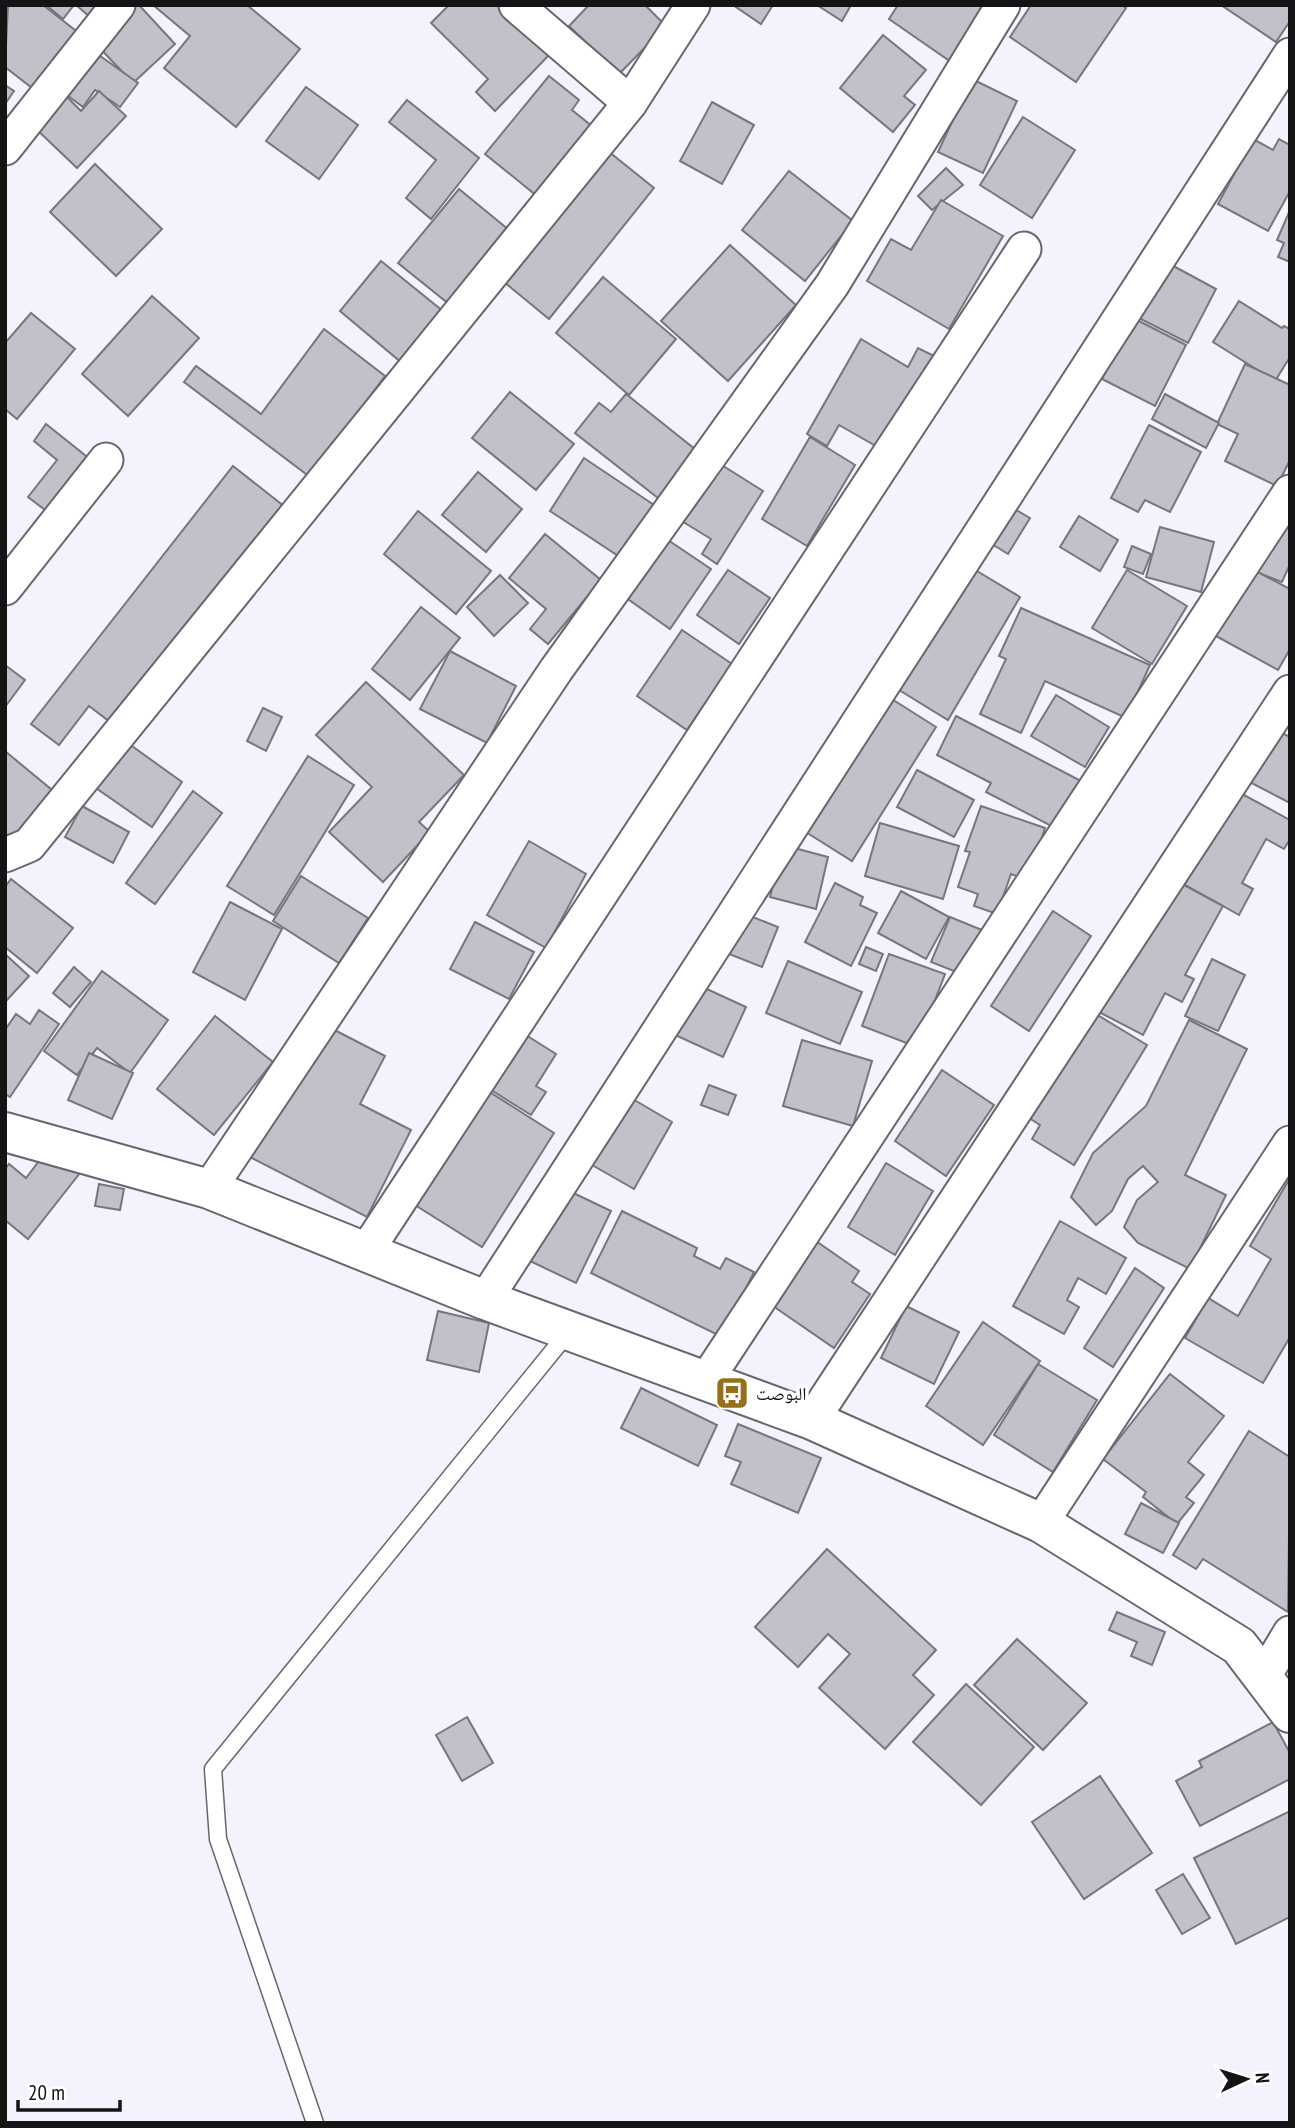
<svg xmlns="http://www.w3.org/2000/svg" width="1295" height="2128" viewBox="0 0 1295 2128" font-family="'PT Sans Narrow','Noto Naskh Arabic',sans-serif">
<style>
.building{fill:#c1c1ca;stroke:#75767e;stroke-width:2}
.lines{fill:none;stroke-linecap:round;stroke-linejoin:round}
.lane-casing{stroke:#676770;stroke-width:19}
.street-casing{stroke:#676770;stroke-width:37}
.secondary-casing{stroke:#676770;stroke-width:42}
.lane{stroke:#fff;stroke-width:16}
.street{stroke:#fff;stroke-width:33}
.secondary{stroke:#fff;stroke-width:38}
.labels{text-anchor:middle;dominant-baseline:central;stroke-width:7;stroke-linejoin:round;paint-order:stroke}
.poi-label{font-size:18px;fill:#141417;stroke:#fff;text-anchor:start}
</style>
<rect width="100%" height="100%" fill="#f3f3fd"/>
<g class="building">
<path d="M8,5H43L80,34L36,91L5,67Z"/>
<path d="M46,5H74L63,19Z"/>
<path d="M76,5H101L90,17Z"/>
<path d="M134,5H139L175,44L133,83L94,42Z"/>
<path d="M153,5H247L300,49L236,127L164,68L190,36Z"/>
<path d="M449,5H503L551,53L495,111L476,92L488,79L431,23Z"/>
<path d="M589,5H645L666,26L619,74L569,26Z"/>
<path d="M733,5H773L761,24Z"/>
<path d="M817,5H851L842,21Z"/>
<path d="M898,5H990L954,64L889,19Z"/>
<path d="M1031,5H1122L1126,8L1076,82L1010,37Z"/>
<path d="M1221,5H1290V21L1276,42Z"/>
<path d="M883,35L926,70L904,96L915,105L893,132L840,88Z"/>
<path d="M89,48L138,83L120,107L95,90L83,107L59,89Z"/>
<path d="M549,76L579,100L572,110L593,127L537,196L485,154Z"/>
<path d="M972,79L1017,101L983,173L938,152Z"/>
<path d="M5,85L14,91L5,104Z"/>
<path d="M306,87L358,125L319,179L266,141Z"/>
<path d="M99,91L126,116L77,168L33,126L64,94L81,111Z"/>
<path d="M407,100L479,158L431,219L406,198L436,160L389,122Z"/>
<path d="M712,102L754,125L722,184L680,161Z"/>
<path d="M1023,117L1075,150L1032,218L980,185Z"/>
<path d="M1253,139L1273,150L1279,139L1290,145V191L1268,231L1218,204Z"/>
<path d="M603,147L654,188L549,319L498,277Z"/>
<path d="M95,164L162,229L116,276L50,212Z"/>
<path d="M946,168L963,185L932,210L918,196Z"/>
<path d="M789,171L853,221L805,281L742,230Z"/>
<path d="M459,189L509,230L449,304L398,263Z"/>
<path d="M941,200L1003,236L949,329L867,281L891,239L911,250Z"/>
<path d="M1290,210V262L1278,257L1284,243L1277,240Z"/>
<path d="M730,245L796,305L728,381L661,321Z"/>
<path d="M381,261L444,312L402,363L340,311Z"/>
<path d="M1166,262L1216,289L1188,343L1137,317Z"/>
<path d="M603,277L676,339L629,395L556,333Z"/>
<path d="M152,296L199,338L128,416L82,374Z"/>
<path d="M1239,301L1282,328L1284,326L1290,329V357L1275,381L1213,342Z"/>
<path d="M31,313L75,349L17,419L5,409V343Z"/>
<path d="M1133,318L1186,345L1155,406L1102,379Z"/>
<path d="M324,329L385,376L310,477L184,382L196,366L261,414Z"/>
<path d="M861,339L908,367L918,348L934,356L881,449L839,425L827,446L807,434Z"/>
<path d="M1245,364L1290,385V460L1277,486L1225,461L1238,434L1217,424Z"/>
<path d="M510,392L574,444L536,490L472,438Z"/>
<path d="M626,394L696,450L658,498L575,433L599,403L611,412Z"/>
<path d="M1165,394L1219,423L1206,448L1152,419Z"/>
<path d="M46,424L91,460L49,513L28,497L57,460L34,441Z"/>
<path d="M1149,425L1201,452L1170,512L1145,500L1138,512L1111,498Z"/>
<path d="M810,437L855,465L807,546L762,519Z"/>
<path d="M584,458L654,505L620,557L550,511Z"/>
<path d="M717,462L763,491L717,564L702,554L711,539L680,520Z"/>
<path d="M233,466L285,507L114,725L89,706L59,745L31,724Z"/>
<path d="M478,472L522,509L486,552L442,515Z"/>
<path d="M1290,506V564L1282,582L1256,572Z"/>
<path d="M1011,507L1030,518L1008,554L990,543Z"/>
<path d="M418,511L491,571L456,614L384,554Z"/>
<path d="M1079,516L1118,540L1100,571L1060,547Z"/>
<path d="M1160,527L1214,542L1201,592L1146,577Z"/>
<path d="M545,534L601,580L548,644L530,629L546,609L509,578Z"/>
<path d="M665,538L711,569L670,629L625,597Z"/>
<path d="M1132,546L1151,554L1143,574L1124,567Z"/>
<path d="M972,568L1020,597L948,720L899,690Z"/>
<path d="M1252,569L1290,589V649L1278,670L1216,636Z"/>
<path d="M728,570L770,598L739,644L697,615Z"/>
<path d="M1127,570L1187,606L1152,664L1092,628Z"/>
<path d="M500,575L528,603L494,636L467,607Z"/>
<path d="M421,607L460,638L410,700L372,669Z"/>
<path d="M1021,608L1150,665L1126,718L1045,681L1021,733L980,714L1006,659L999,656Z"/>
<path d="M682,630L732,664L687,730L637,696Z"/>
<path d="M450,651L516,686L487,743L420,709Z"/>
<path d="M5,665L25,680L5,707Z"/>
<path d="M366,682L464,775L419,822L430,832L383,882L329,832L372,787L316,735Z"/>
<path d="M1056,695L1109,727L1085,767L1031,736Z"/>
<path d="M887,696L936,727L852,861L801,829Z"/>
<path d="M263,708L282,717L266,751L247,741Z"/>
<path d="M956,716L1081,781L1057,829L986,792L991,783L937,755Z"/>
<path d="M1269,726L1290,737V803L1242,778Z"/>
<path d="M125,741L182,782L152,827L93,786Z"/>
<path d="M5,751L52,790L5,848Z"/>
<path d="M308,756L354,785L274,915L227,886Z"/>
<path d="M917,770L974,800L954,837L897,807Z"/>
<path d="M1231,788L1290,820V839L1284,849L1266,839L1242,883L1253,889L1239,915L1180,882Z"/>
<path d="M193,791L222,813L155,904L126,883Z"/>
<path d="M82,806L129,832L113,863L65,837Z"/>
<path d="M981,806L1045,828L1028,880L1011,874L997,914L974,906L978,894L958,887L970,852L965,851Z"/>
<path d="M880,823L959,846L943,899L865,876Z"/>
<path d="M529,841L586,874L546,948L487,915Z"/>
<path d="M783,845L828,857L816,909L770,897Z"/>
<path d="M301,876L368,918L339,963L273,921Z"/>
<path d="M1171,878L1223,906L1185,975L1194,979L1182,1002L1165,993L1143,1035L1099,1012Z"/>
<path d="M11,879L73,928L37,973L5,947V887Z"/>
<path d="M835,883L863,897L860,905L877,913L851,966L805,942Z"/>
<path d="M901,891L949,917L926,959L878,933Z"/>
<path d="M230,902L282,929L245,1000L193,972Z"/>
<path d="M1053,911L1091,936L1029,1031L991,1006Z"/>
<path d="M745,914L778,927L762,967L729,954Z"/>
<path d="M950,917L982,930L964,975L931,962Z"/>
<path d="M475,922L534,952L509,999L450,969Z"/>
<path d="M866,947L883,954L876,971L859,964Z"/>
<path d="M5,954L29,976L6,1001L5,1000Z"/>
<path d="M889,954L945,974L917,1047L862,1026Z"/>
<path d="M1212,959L1245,975L1218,1031L1185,1016Z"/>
<path d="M788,961L862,992L840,1044L766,1013Z"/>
<path d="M74,967L91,982L70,1007L53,993Z"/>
<path d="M102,971L168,1020L130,1073L97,1048L77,1075L44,1051Z"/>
<path d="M696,984L746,1007L723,1057L673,1034Z"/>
<path d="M39,1010L59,1024L10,1097L5,1094V1030L16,1014L30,1024Z"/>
<path d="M1091,1011L1147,1045L1074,1165L1032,1139L1040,1125L1026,1116Z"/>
<path d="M215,1016L273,1062L214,1135L157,1089Z"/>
<path d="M1189,1020L1247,1049L1185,1175L1226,1195L1190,1269L1138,1243L1124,1227L1137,1200L1158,1182L1143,1166L1128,1179L1112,1211L1096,1225L1071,1197L1093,1153L1146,1106Z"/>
<path d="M319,1022L385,1056L360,1104L411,1130L367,1217L250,1157Z"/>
<path d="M518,1030L556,1054L536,1086L546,1092L531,1115L480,1083Z"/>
<path d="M802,1040L872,1061L853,1126L783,1106Z"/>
<path d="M89,1053L133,1073L112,1119L68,1100Z"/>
<path d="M942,1070L994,1105L946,1176L895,1141Z"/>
<path d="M709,1085L736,1095L728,1115L701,1105Z"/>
<path d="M485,1089L554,1133L482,1247L407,1200Z"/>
<path d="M631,1098L672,1122L634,1189L592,1165Z"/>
<path d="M49,1148L80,1173L28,1239L5,1220V1169L9,1164L26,1178Z"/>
<path d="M886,1163L933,1191L895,1255L848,1227Z"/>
<path d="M1290,1178V1337L1263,1383L1185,1338L1208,1298L1238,1316L1271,1259L1250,1246Z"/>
<path d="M99,1184L124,1189L120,1210L95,1206Z"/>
<path d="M565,1189L611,1211L576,1283L530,1261Z"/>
<path d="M622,1211L697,1248L694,1256L720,1269L726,1258L754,1272L722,1337L591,1273Z"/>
<path d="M1060,1221L1126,1258L1106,1294L1078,1278L1067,1300L1079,1307L1064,1334L1013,1306Z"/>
<path d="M816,1241L859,1271L852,1282L870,1294L834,1348L773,1306Z"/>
<path d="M1135,1268L1164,1288L1113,1367L1084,1348Z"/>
<path d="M906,1306L959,1332L934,1384L881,1358Z"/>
<path d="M438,1311L489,1323L479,1372L427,1360Z"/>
<path d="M983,1322L1040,1361L983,1445L926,1406Z"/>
<path d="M1038,1364L1097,1400L1053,1472L994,1435Z"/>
<path d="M1170,1374L1224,1416L1188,1462L1204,1475L1186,1497L1194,1503L1177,1524L1143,1497L1146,1492L1103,1459Z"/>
<path d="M641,1388L717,1425L698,1466L621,1428Z"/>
<path d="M738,1424L821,1458L798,1513L731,1484L741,1462L725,1456Z"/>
<path d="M1249,1431L1290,1457L1288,1612L1203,1559L1196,1569L1173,1555Z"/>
<path d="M1141,1503L1179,1523L1163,1553L1125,1534Z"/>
<path d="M827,1549L936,1650L913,1675L934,1695L885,1749L819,1688L850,1654L828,1634L798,1667L755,1627Z"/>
<path d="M1117,1612L1165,1632L1152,1665L1131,1656L1137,1642L1109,1630Z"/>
<path d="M1017,1639L1087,1703L1043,1750L974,1685Z"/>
<path d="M966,1684L1034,1747L981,1805L913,1742Z"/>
<path d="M467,1717L493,1763L462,1781L436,1735Z"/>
<path d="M1273,1722L1290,1753V1779L1200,1826L1176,1781L1202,1767L1199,1761Z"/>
<path d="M1100,1776L1152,1853L1084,1899L1032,1822Z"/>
<path d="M1290,1811V1917L1236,1944L1194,1858Z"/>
<path d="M1183,1874L1210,1918L1182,1934L1156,1890Z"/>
</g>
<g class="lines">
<defs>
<path id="lane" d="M315,2123L218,1839L213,1769L570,1330"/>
<g id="street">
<path d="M516,5L630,103"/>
<path d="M5,148L118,5"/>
<path d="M5,588L106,460"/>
<path d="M5,855L29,845L630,103L693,5"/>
<path d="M209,1189L556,670L832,285L1003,5"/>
<path d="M367,1250L1024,249"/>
<path d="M485,1300L1290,55"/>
<path d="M707,1379L1290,492"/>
<path d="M812,1420L1290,692"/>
<path d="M1041,1523L1290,1143"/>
<path d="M1263,1678L1290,1633"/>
</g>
<path id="secondary" d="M5,1132L209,1189L485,1300L812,1420L1041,1523L1239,1646L1290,1713"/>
</defs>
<use href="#lane" class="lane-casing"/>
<use href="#street" class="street-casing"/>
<use href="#secondary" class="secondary-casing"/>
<use href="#lane" class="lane"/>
<use href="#street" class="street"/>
<use href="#secondary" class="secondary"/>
</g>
<defs>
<symbol id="bus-square" viewBox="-11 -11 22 22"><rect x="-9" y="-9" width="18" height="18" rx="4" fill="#976f1a" stroke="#fff"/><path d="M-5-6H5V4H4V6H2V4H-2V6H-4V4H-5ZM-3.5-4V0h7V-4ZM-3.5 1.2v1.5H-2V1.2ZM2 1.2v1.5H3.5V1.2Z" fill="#fff"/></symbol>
</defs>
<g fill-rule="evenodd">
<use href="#bus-square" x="713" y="1374" width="38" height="38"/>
</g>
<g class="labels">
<g class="poi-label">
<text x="756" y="1393">البوصت</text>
</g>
</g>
<rect width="1295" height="2128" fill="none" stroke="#141417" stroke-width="14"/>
<g transform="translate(1246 2079) rotate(86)" stroke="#ffffff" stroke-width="5" paint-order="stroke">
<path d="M0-5L12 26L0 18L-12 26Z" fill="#141417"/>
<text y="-10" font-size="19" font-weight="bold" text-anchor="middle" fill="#141417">N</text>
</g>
<path d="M18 2100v10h102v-10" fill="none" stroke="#141417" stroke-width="3.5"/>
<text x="28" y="2100" font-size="21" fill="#141417" stroke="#ffffff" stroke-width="5" paint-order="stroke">20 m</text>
</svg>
